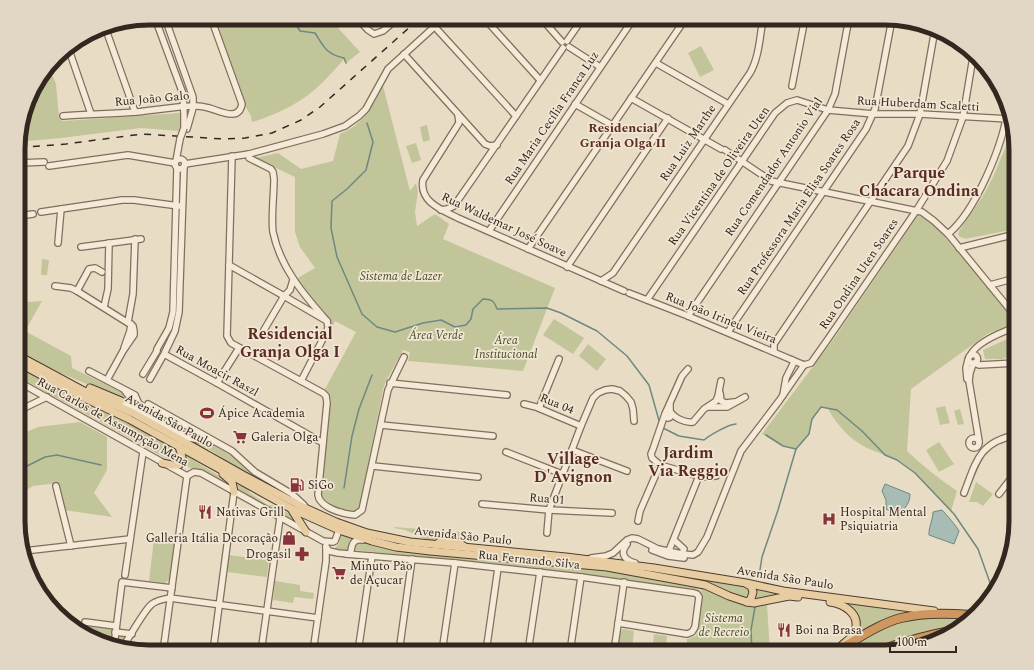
<svg xmlns="http://www.w3.org/2000/svg" width="1034" height="670" viewBox="0 0 1034 670" font-family="Spectral,serif">
<style>
.green{fill:#c2c59a}
.water{fill:#a6bcb4;stroke:#6e8981}
.lines{fill:none;stroke-linecap:round;stroke-linejoin:round}
.stream{stroke:#6e8981;stroke-width:1.5}
.minor-casing{stroke:#816e5d;stroke-width:8}
.major-casing{stroke:#4f3d31;stroke-width:9}
.highway-casing{stroke:#4f3d31;stroke-width:10}
.minor{stroke:#f4ead7;stroke-width:5.5}
.major{stroke:#e7cda1;stroke-width:7}
.highway{stroke:#ce975f;stroke-width:8}
.rail{stroke:#33271f;stroke-width:1.5;stroke-dasharray:7 7;stroke-linecap:butt}
.minor-bridge-casing{stroke:#816e5d;stroke-width:8;stroke-linecap:butt}
.minor-bridge{stroke:#f4ead7;stroke-width:5.5}
.labels{text-anchor:middle;dominant-baseline:central;stroke-width:3.5;stroke-linejoin:round;paint-order:stroke}
.street-label{font-size:12px;fill:#33271f;stroke:#f1e6d3}
.park-label{font-size:12px;font-style:italic;fill:#454d28;stroke:#f1e6d3}
.poi-label{font-size:12px;fill:#33271f;stroke:#f1e6d3;text-anchor:start}
.neighbourhood-label{font-size:13px;font-weight:bold;fill:#5a2c24;stroke:#f1e6d3}
.district-label{font-size:16px;font-weight:bold;fill:#5a2c24;stroke:#f1e6d3}
.rim{fill:none;stroke:#33271f;stroke-width:5}
</style>
<rect width="100%" height="100%" fill="#e8dcc4"/>
<g class="green">
<path d="M214,18H329L360,52L346,63L344,59C337,67 330,75 323,82C303,102 279,114 252,122L251,116L246,107Z"/>
<path d="M701,46L714,70L700,77L688,53Z"/>
<path d="M49,68L56,84L59,119L63,121L181,113L182,126L179,131L141,128L61,138L27,141L19,140V132L32,91Z"/>
<path d="M383,86L410,191L416,183L418,191L415,212L417,226L435,214L449,224L443,239L555,288L523,371L408,361L410,352L403,350L385,383L383,390L360,504L358,511C347,516 323,505 319,494L331,401L329,395L324,391L356,332L335,321L332,327H330L327,317L296,279L315,268L300,247L295,232V177L255,158L278,153L301,169L333,161L340,134C364,124 371,108 383,86Z"/>
<path d="M427,125L430,140L423,142L420,127Z"/>
<path d="M1012,129L1016,141V229L970,238C966,239 962,239 958,235L959,231L983,196L993,177L1006,146L1009,131Z"/>
<path d="M416,143L421,160L412,163L406,146Z"/>
<path d="M919,215H923L934,224L1012,316L1013,319L1010,325L987,334L979,340L911,389L907,451C923,466 939,479 957,491L951,511C935,495 916,470 897,460C890,456 882,454 874,451C853,443 839,428 828,409L820,407L812,419L809,434L796,449L783,446L762,434L833,340L916,218Z"/>
<path d="M42,259L49,260L47,275H41Z"/>
<path d="M19,299L28,302L42,301L25,331L71,356L72,368L125,394V397L123,399L65,375L19,353Z"/>
<path d="M554,319L584,338L573,354L543,335Z"/>
<path d="M1016,335V354L1002,359H985L983,350Z"/>
<path d="M588,344L606,359L597,371L579,356Z"/>
<path d="M19,367L79,399L116,417L176,449L178,452V458L176,460L171,461L19,377Z"/>
<path d="M103,396L189,439L209,443L233,456L260,479L294,498L293,499L240,470L210,450L192,443Z"/>
<path d="M945,406L950,423L940,425L936,408Z"/>
<path d="M144,407L193,434L192,435H189L142,410V408Z"/>
<path d="M960,409L964,424L958,425L954,411Z"/>
<path d="M80,422L107,437V470L94,493L112,517L64,510L57,483L33,486L19,494V435L38,427Z"/>
<path d="M939,442L954,464L939,472L926,450Z"/>
<path d="M185,455L226,480L230,487L182,464Z"/>
<path d="M976,482L993,494L983,506L977,502H969Z"/>
<path d="M241,484L246,487L250,493L268,505L275,506L290,514L295,521L293,523L239,491L237,485Z"/>
<path d="M1014,522H1016V529L1010,546H1008Z"/>
<path d="M394,527L460,532L459,544L427,540L405,530L394,528Z"/>
<path d="M343,534L355,538L349,543L348,552L334,550L339,543L341,535Z"/>
<path d="M374,537L667,572L748,587L750,596L747,598L733,595L717,586L702,581L380,542Z"/>
<path d="M154,539L175,542L171,576L170,579L165,583L149,581Z"/>
<path d="M361,542L384,547L595,568L706,587L750,605H767L770,652H686L687,639L696,636L701,590L562,571L353,550L354,544Z"/>
<path d="M229,555L269,560L267,577L227,572Z"/>
<path d="M275,581L300,585V591L314,593L313,599L294,597L293,603L273,600Z"/>
<path d="M754,586L911,613L858,634C864,609 849,602 827,599C820,598 811,595 803,595C787,596 770,598 754,600L757,594Z"/>
<path d="M935,617L968,618L959,626L924,633L890,642L867,652H841L897,622L911,619Z"/>
<path d="M91,627L112,628L113,630L111,646L107,645L84,634Z"/>
<path d="M623,629L634,631L632,648L652,651L654,634L667,636L665,652H615L616,645H618L621,631Z"/>
<path d="M115,633L130,635L122,648L115,646Z"/>
</g>
<g class="water">
<path d="M885,484L910,494C910,500 908,504 904,509V514L898,518L894,513L886,509V500L882,491Z"/>
<path d="M942,510C946,514 957,527 959,531L954,544L929,535C928,530 933,519 933,512Z"/>
</g>
<g class="lines">
<g class="stream">
<path d="M292,18L300,31L315,33C324,47 326,54 344,58L346,63"/>
<path d="M367,123L373,142L366,170L347,189L332,201L331,228L337,257L362,314L377,327L395,332L423,323L441,320L455,327L466,325L471,319L473,309L483,299C492,299 494,301 497,309L547,308L561,313L597,331L627,356L649,385L660,424"/>
<path d="M663,428L679,436L704,440C710,435 729,424 736,424"/>
<path d="M766,435L783,446L796,449L809,434L812,419L821,407L837,410L862,431L885,455L897,460L915,473L954,514L978,549L994,594"/>
<path d="M19,470L45,457L57,455L101,465"/>
<path d="M344,488L352,436L359,409L372,375"/>
<path d="M759,576L762,557L778,510L796,449"/>
<path d="M752,652L751,630L755,607"/>
</g>
<defs>
<g id="minor">
<path d="M155,18L183,94L184,115V128"/>
<path d="M165,18L193,97V108L187,129"/>
<path d="M357,18L368,30L374,34L383,31L398,18"/>
<path d="M484,18L540,80"/>
<path d="M541,18L562,42"/>
<path d="M434,26L516,116"/>
<path d="M105,27L135,112"/>
<path d="M567,41L583,18"/>
<path d="M68,47L91,114"/>
<path d="M569,47L600,67"/>
<path d="M404,54L485,144L490,146L497,145"/>
<path d="M656,63L728,104"/>
<path d="M792,86L805,18"/>
<path d="M631,98L721,149"/>
<path d="M575,104L612,125"/>
<path d="M458,114L459,123L423,180C419,202 442,210 458,218L624,291"/>
<path d="M63,116C87,114 112,114 136,112C157,110 177,106 197,106C201,106 205,107 209,108C220,111 239,122 242,104L211,18"/>
<path d="M725,150L771,181L922,212L934,221L948,234L1016,317"/>
<path d="M249,154V158L271,169L273,172L274,179C274,194 271,218 273,232C280,267 304,295 327,321"/>
<path d="M232,156L227,336L231,343L323,393L326,396L327,403L318,495C320,508 343,514 355,515L362,510L388,390L404,357"/>
<circle cx="180" cy="164" r="5"/>
<path d="M176,161L180,139"/>
<path d="M19,163L44,162"/>
<path d="M185,164L249,154L323,134L345,126L359,116L366,109L388,69L444,18"/>
<path d="M49,166L128,155L175,163"/>
<path d="M441,210L447,209L454,206L563,48"/>
<path d="M41,212L122,200H134L179,206"/>
<path d="M19,216L33,214"/>
<path d="M489,231L634,18"/>
<path d="M948,234C975,212 1002,147 1007,113"/>
<path d="M58,243L61,209"/>
<path d="M81,247L141,239"/>
<path d="M959,248L1016,234"/>
<path d="M528,249L686,18"/>
<path d="M229,265L284,296L327,321L328,327L327,331L301,381"/>
<path d="M567,267L668,118"/>
<path d="M601,281L613,273L750,73C759,58 760,36 763,18"/>
<path d="M990,285L1016,278"/>
<path d="M55,286L71,288L77,291L133,326L134,331V335L123,351L107,380"/>
<path d="M77,291L89,269L95,268L102,272"/>
<path d="M629,293L688,316L804,365"/>
<path d="M647,300L775,113L787,103L797,100L828,110L874,114H920L1009,119"/>
<path d="M104,307L108,289L109,243"/>
<path d="M688,316L828,110L835,94L849,18"/>
<path d="M128,322L133,294L135,239"/>
<path d="M264,330L284,296L290,290L293,280"/>
<path d="M728,332L866,129L875,109L892,19"/>
<path d="M124,348L130,331L131,324"/>
<path d="M157,349L169,328L173,312L177,168"/>
<path d="M165,352L175,331L179,312L184,166"/>
<path d="M774,352V344L908,146L920,114L935,29"/>
<circle cx="973" cy="359" r="4.5"/>
<path d="M970,356C976,342 1002,332 1016,327"/>
<path d="M974,363L979,365L1016,363"/>
<path d="M973,364L970,373L969,381L979,441"/>
<path d="M804,365L811,363L828,339L916,211L947,161L963,117L973,57"/>
<path d="M688,369L682,376L665,414L653,449L651,454L652,458L660,465L702,477L716,476"/>
<path d="M89,371L135,395L139,404"/>
<path d="M143,374L157,351"/>
<path d="M150,379L164,354L217,383L323,443"/>
<path d="M967,379L966,368L968,360"/>
<path d="M19,382L187,476"/>
<path d="M217,383L239,348"/>
<path d="M390,383L507,395"/>
<path d="M125,391L133,401L158,413"/>
<path d="M720,393L721,401L726,403L734,402"/>
<path d="M783,395L786,378L794,362L792,360"/>
<path d="M121,401L189,438L212,442"/>
<path d="M148,404L232,451L255,472L292,494L304,505"/>
<path d="M524,404L536,407L581,426"/>
<path d="M670,405V411C674,418 685,423 693,422L704,409L716,401L718,396L721,381"/>
<path d="M708,407H727L745,397"/>
<path d="M539,408L559,359"/>
<path d="M20,410L47,397"/>
<circle cx="668" cy="415" r="3"/>
<path d="M381,425L493,436"/>
<circle cx="974" cy="443" r="5"/>
<path d="M572,450L627,471"/>
<path d="M506,452L562,474"/>
<path d="M373,466L478,477"/>
<path d="M187,476L194,472L201,473L323,541L333,542L335,541L339,530"/>
<path d="M56,486L71,546"/>
<path d="M964,493C976,462 979,442 1016,435"/>
<path d="M999,494L1016,472"/>
<path d="M482,504L549,510L612,513"/>
<path d="M19,520L27,551"/>
<path d="M638,521L640,511L660,465"/>
<path d="M547,533L549,510L581,426L593,398L598,393L605,390L612,389L620,391L626,396L631,402L633,409L634,421"/>
<path d="M674,540L684,549L681,557"/>
<path d="M627,544C619,554 625,560 635,563"/>
<path d="M326,547L329,551L338,553L349,554"/>
<path d="M652,550L668,556L684,558"/>
<path d="M24,551L130,539"/>
<path d="M351,551C352,543 354,539 363,540"/>
<path d="M668,553L699,476"/>
<path d="M346,554L455,563L581,577L694,593L697,594L699,597L695,627L692,632L687,634L618,623"/>
<path d="M591,558L606,556L613,553L627,540L632,538L638,539L658,549L682,554L693,555L698,552L707,537L741,451L779,401L804,365"/>
<path d="M125,575L143,452"/>
<path d="M85,622L116,626"/>
<path d="M115,632L132,634"/>
<path d="M114,646L122,582L172,588"/>
<path d="M122,648C130,637 144,610 152,604C157,600 164,599 170,598L318,618"/>
<path d="M163,652L187,476"/>
<path d="M213,652L234,492"/>
<path d="M261,652L280,518"/>
<path d="M313,652L326,561V546"/>
<path d="M358,652L372,556"/>
<path d="M399,652L412,559"/>
<path d="M442,652L455,563"/>
<path d="M486,652L498,568"/>
<path d="M528,652L540,572"/>
<path d="M570,652L581,577"/>
<path d="M614,652L624,582"/>
</g>
<g id="major">
<path d="M19,356L84,391L133,413L243,475L303,507L336,522L367,533L410,542L566,557L654,568L746,583L783,591L934,611"/>
<path d="M19,363L76,394L129,419L292,509L339,530L372,541L396,547L430,551L607,567L705,585L729,596L747,602L754,603L789,596L798,597"/>
<path d="M90,388L121,401"/>
<path d="M162,463L172,465H179L182,457L179,446"/>
<path d="M223,474L232,482L234,492"/>
<path d="M292,510L306,532"/>
<path d="M437,545C443,535 457,541 465,547"/>
<path d="M747,602L751,599L753,592L751,586L747,584"/>
<path d="M830,602C844,604 861,614 855,631C853,637 847,641 842,645"/>
</g>
<g id="highway">
<path d="M835,652C854,641 880,623 901,618C924,612 948,613 971,615"/>
<path d="M876,652C902,642 928,635 955,630"/>
</g>
</defs>
<use href="#minor" class="minor-casing"/>
<use href="#major" class="major-casing"/>
<use href="#highway" class="highway-casing"/>
<use href="#minor" class="minor"/>
<use href="#major" class="major"/>
<use href="#highway" class="highway"/>
<path class="rail" d="M19,146L25,147L66,144L142,134L224,139L245,138L272,133L301,120L320,107L420,18"/>
<defs>
<path id="minor-bridge" d="M180,139L184,128"/>
</defs>
<use href="#minor-bridge" class="minor-bridge-casing"/>
<use href="#minor-bridge" class="minor-bridge"/>
</g>
<defs>
<symbol id="stadium-bare" viewBox="-9 -9 18 18"><path d="M0-5a6.5 5 0 1 0 0 10a6.5 5 0 1 0 0-10ZM-3.5-1.8h7v3.6h-7Z" fill="#88343a" stroke="#f1e6d3" stroke-width="2.5" paint-order="stroke"/></symbol>
<symbol id="supermarket-bare" viewBox="-9 -9 18 18"><path d="M-6-5.5h2.5l.6 2H6L4.5 2H-2.5L-4.4-4H-6ZM-1.5 3.2a1.3 1.3 0 1 0 .1 0ZM3 3.2a1.3 1.3 0 1 0 .1 0Z" fill="#88343a" stroke="#f1e6d3" stroke-width="2.5" paint-order="stroke"/></symbol>
<symbol id="fuel-bare" viewBox="-9 -9 18 18"><path d="M-5.5-6h7V0h2V4h1.3V-2.5L3-4.5l.8-.8L6-3V5H2.5V1h-1V6h-7ZM-4.2-4.7v3.2H.2V-4.7Z" fill="#88343a" stroke="#f1e6d3" stroke-width="2.5" paint-order="stroke"/></symbol>
<symbol id="restaurant-bare" viewBox="-9 -9 18 18"><path d="M-5-6h1v4h1v-4h1v4h1v-4h1v5L-1.5 .5V6h-2V.5L-5-1ZM5-6V6H3V1.5H1.5Q1.5-4 5-6Z" fill="#88343a" stroke="#f1e6d3" stroke-width="2.5" paint-order="stroke"/></symbol>
<symbol id="hospital-bare" viewBox="-9 -9 18 18"><path d="M-5-5h3v3.5h4V-5h3V5h-3V1.5h-4V5h-3Z" fill="#88343a" stroke="#f1e6d3" stroke-width="2.5" paint-order="stroke"/></symbol>
<symbol id="shop-bare" viewBox="-9 -9 18 18"><path d="M-5-2.5h2.3a2.7 3.5 0 0 1 5.4 0H5L5.5 6h-11ZM-1.5-2.5h3a1.5 2.3 0 0 0-3 0Z" fill="#88343a" stroke="#f1e6d3" stroke-width="2.5" paint-order="stroke"/></symbol>
<symbol id="pharmacy-bare" viewBox="-9 -9 18 18"><path d="M-2-6h4v4h4v4h-4v4h-4v-4h-4v-4h4Z" fill="#88343a" stroke="#f1e6d3" stroke-width="2.5" paint-order="stroke"/></symbol>
</defs>
<g fill-rule="evenodd">
<use href="#stadium-bare" x="197" y="403" width="20" height="20"/>
<use href="#supermarket-bare" x="230" y="427" width="20" height="20"/>
<use href="#fuel-bare" x="287" y="475" width="20" height="20"/>
<use href="#restaurant-bare" x="195" y="502" width="20" height="20"/>
<use href="#hospital-bare" x="819" y="509" width="20" height="20"/>
<use href="#shop-bare" x="279" y="528" width="20" height="20"/>
<use href="#pharmacy-bare" x="292" y="544" width="20" height="20"/>
<use href="#supermarket-bare" x="329" y="563" width="20" height="20"/>
<use href="#restaurant-bare" x="774" y="620" width="20" height="20"/>
</g>
<g class="labels">
<g class="street-label">
<text transform="translate(152 99) rotate(-5)">Rua João Galo</text>
<text transform="translate(918 104) rotate(3)">Rua Huberdam Scaletti</text>
<text transform="translate(552 118) rotate(-56)">Rua Maria Cecília Franca Luz</text>
<text transform="translate(688 143) rotate(-56)">Rua Luiz Marthe</text>
<text transform="translate(774 167) rotate(-56)">Rua Comendador Antonio Vial</text>
<text transform="translate(719 176) rotate(-55)">Rua Vicentina de Oliveira Uten</text>
<text transform="translate(799 207) rotate(-56)">Rua Professora Maria Elisa Soares Rosa</text>
<text transform="translate(504 225) rotate(25)">Rua Waldemar José Soave</text>
<text transform="translate(859 274) rotate(-56)">Rua Ondina Uten Soares</text>
<text transform="translate(721 318) rotate(22)">Rua João Irineu Vieira</text>
<text transform="translate(217 371) rotate(29)">Rua Moacir Raszl</text>
<text transform="translate(557 404) rotate(22)">Rua 04</text>
<text transform="translate(169 421) rotate(29)">Avenida São Paulo</text>
<text transform="translate(113 422) rotate(29)">Rua Carlos de Assumpção Mena</text>
<text transform="translate(547 499) rotate(4)">Rua 01</text>
<text transform="translate(463 536) rotate(6)">Avenida São Paulo</text>
<text transform="translate(529 560) rotate(6)">Rua Fernando Silva</text>
<text transform="translate(785 578) rotate(9)">Avenida São Paulo</text>
</g>
<g class="park-label">
<text x="401" y="276">Sistema de Lazer</text>
<text x="436" y="335">Área Verde</text>
<text x="506" y="340">Área<tspan x="506" dy="14">Institucional</tspan></text>
<text x="724" y="618">Sistema<tspan x="724" dy="14">de Recreio</tspan></text>
</g>
<g class="poi-label">
<text x="218" y="413">Ápice Academia</text>
<text x="251" y="437">Galeria Olga</text>
<text x="308" y="485">SiGo</text>
<text x="216" y="512">Nativas Grill</text>
<text x="840" y="512">Hospital Mental<tspan x="840" dy="14">Psiquiatria</tspan></text>
<text x="278" y="538" text-anchor="end">Galleria Itália Decoração</text>
<text x="291" y="554" text-anchor="end">Drogasil</text>
<text x="350" y="566">Minuto Pão<tspan x="350" dy="14">de Açucar</tspan></text>
<text x="795" y="630">Boi na Brasa</text>
</g>
<g class="neighbourhood-label">
<text x="623" y="128">Residencial<tspan x="623" dy="15">Granja Olga II</tspan></text>
</g>
<g class="district-label">
<text x="919" y="173">Parque<tspan x="919" dy="18">Chácara Ondina</tspan></text>
<text x="290" y="334">Residencial<tspan x="290" dy="18">Granja Olga I</tspan></text>
<text x="688" y="453">Jardim<tspan x="688" dy="18">Via Reggio</tspan></text>
<text x="573" y="459">Village<tspan x="573" dy="18">D'Avignon</tspan></text>
</g>
</g>
<path d="M0 0H1034V670H0ZM149 25H885A124 124 0 0 1 1009 149V521A124 124 0 0 1 885 645H149A124 124 0 0 1 25 521V149A124 124 0 0 1 149 25Z" fill="#e2d7c5" fill-rule="evenodd"/>
<path class="rim" d="M149 25H885A124 124 0 0 1 1009 149V521A124 124 0 0 1 885 645H149A124 124 0 0 1 25 521V149A124 124 0 0 1 149 25Z"/>
<path d="M890 646v6h66v-6" fill="none" stroke="#33271f" stroke-width="2"/>
<text x="896" y="646" font-size="12" fill="#33271f" stroke="#f1e6d3" stroke-width="3" paint-order="stroke">100 m</text>
</svg>
